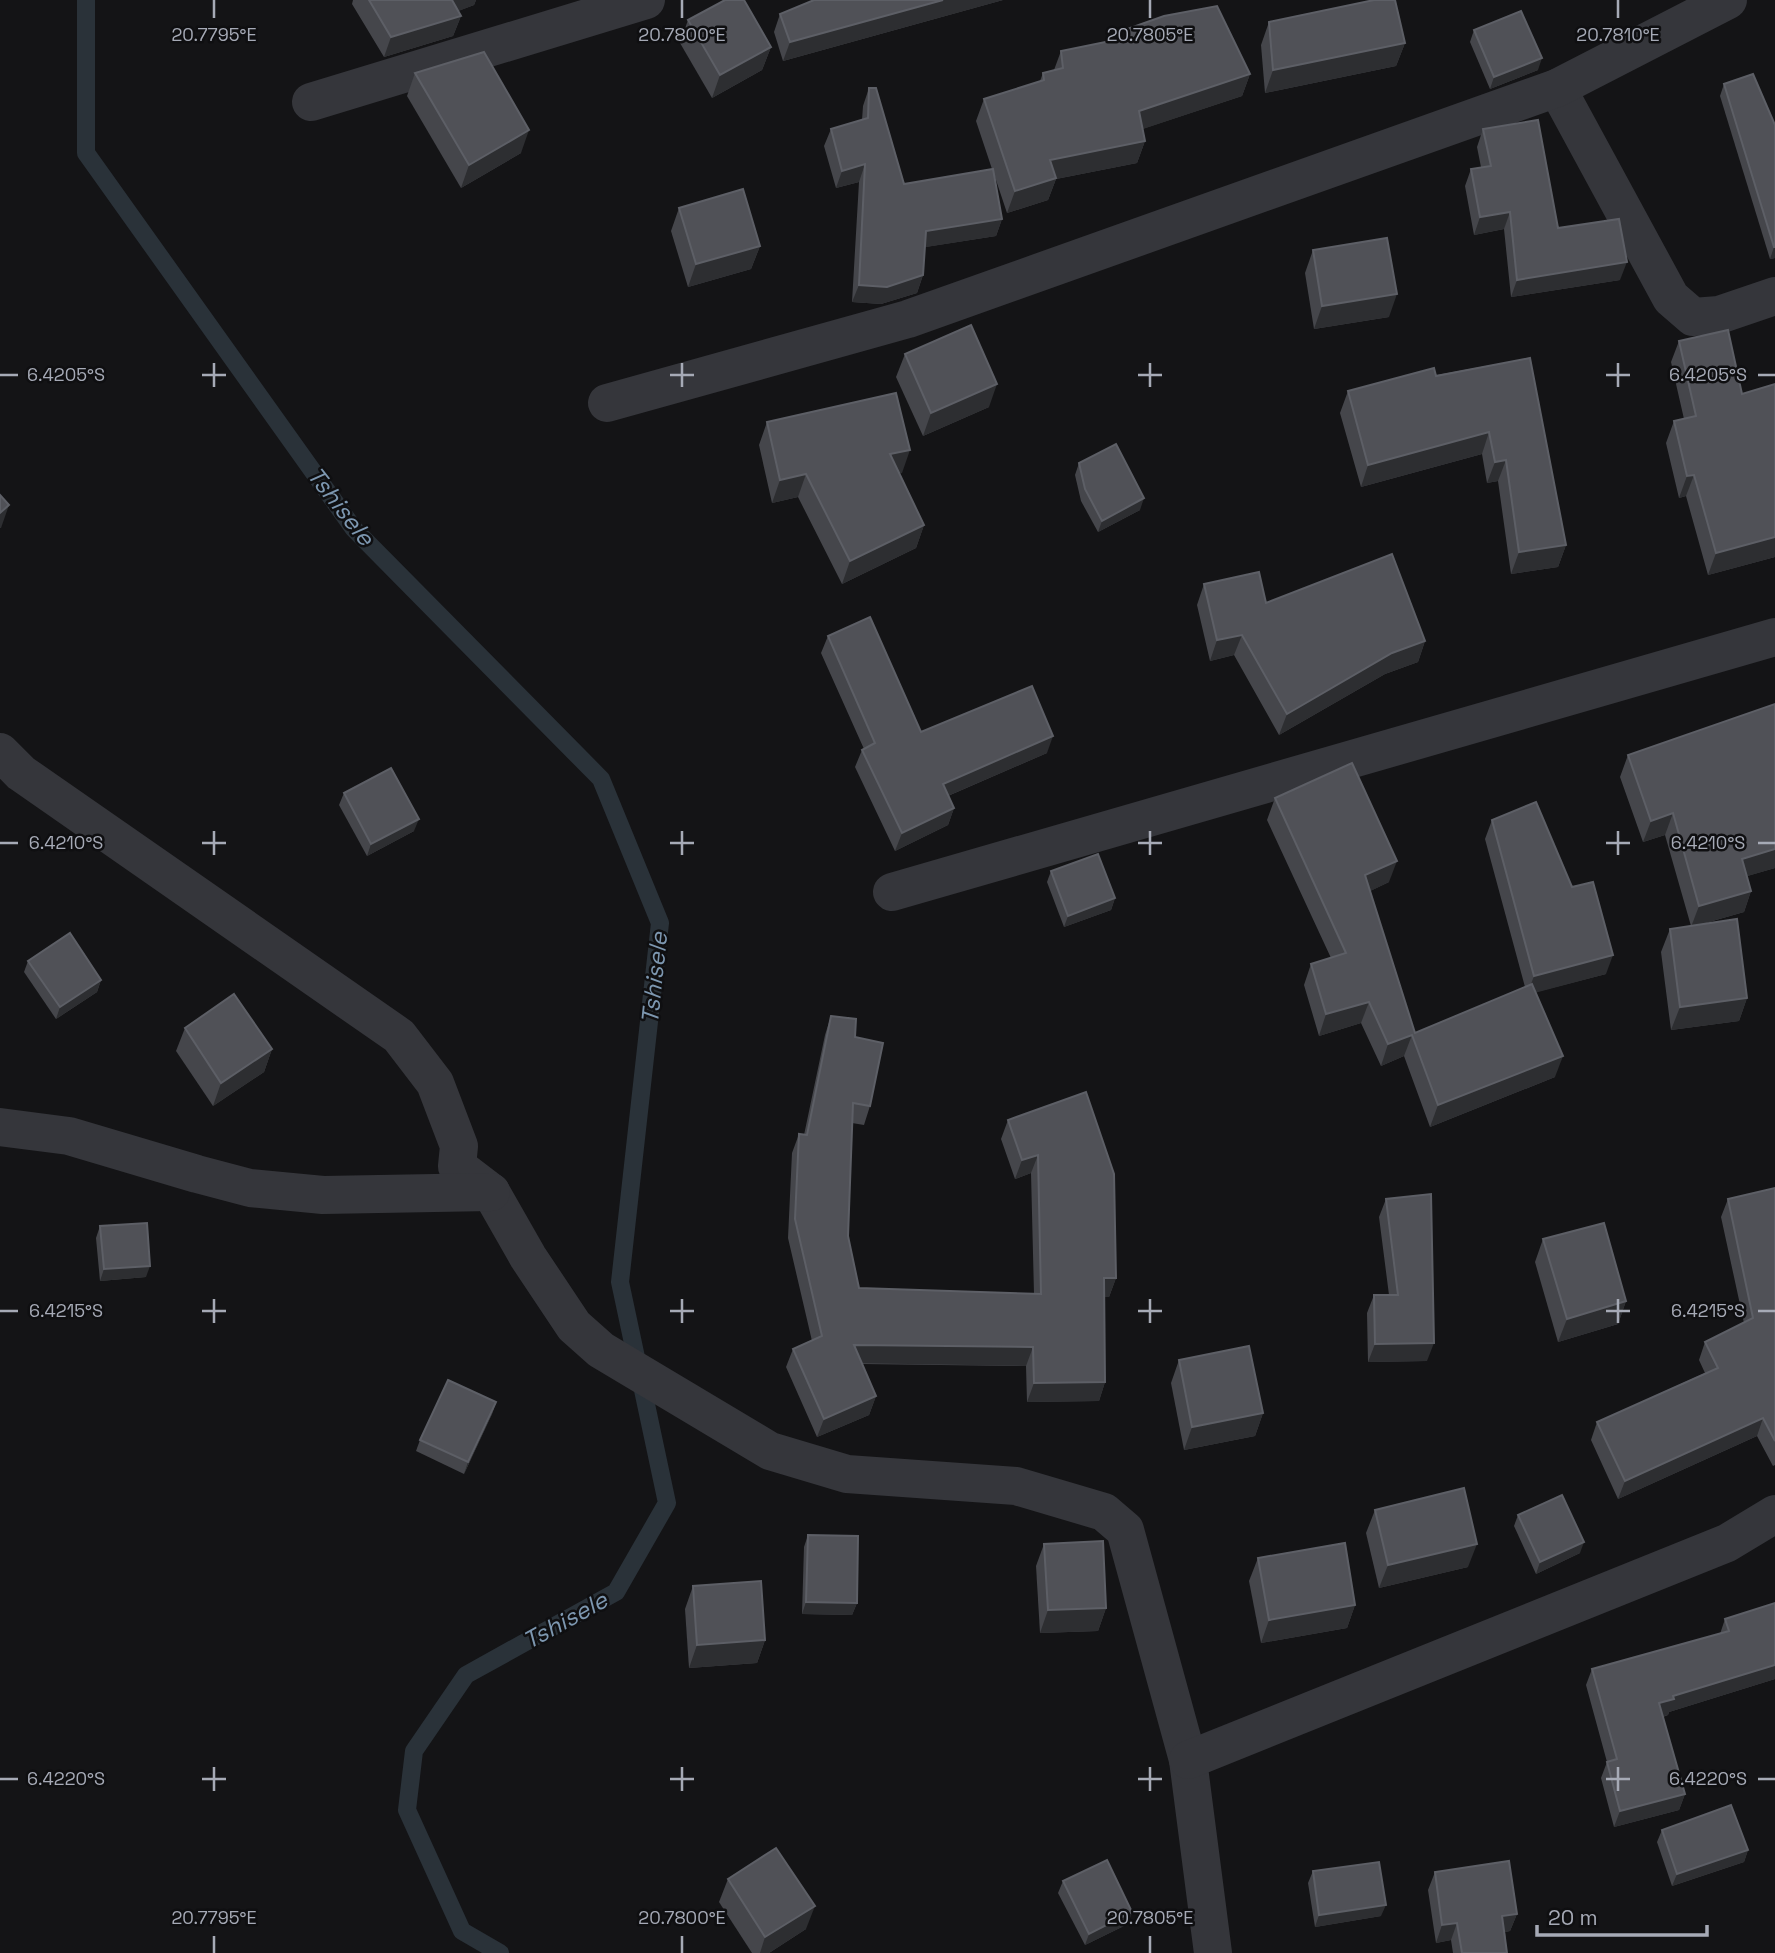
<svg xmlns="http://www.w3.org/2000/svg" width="1775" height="1953" viewBox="0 0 1775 1953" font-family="'Space Grotesk',sans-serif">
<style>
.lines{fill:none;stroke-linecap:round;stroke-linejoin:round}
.stream{stroke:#2a3239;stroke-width:18}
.minor{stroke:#35363b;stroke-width:38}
.wall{fill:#45464b}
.shaded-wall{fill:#2d2e31}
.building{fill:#505157;stroke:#5d5f66;stroke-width:2}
.ticks{fill:none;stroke:#a6aab6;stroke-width:2.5}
.labels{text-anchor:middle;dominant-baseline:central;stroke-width:5;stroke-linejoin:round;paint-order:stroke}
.water-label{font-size:24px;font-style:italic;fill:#7d97b0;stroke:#0f0f11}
.ticks-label{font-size:18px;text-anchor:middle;fill:#a6aab6;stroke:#0f0f11;stroke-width:5;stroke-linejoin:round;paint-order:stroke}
</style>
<rect width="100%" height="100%" fill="#141416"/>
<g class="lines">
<path class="stream" d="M86,0V153L354,529L601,779L660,923L620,1282L667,1503L616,1592L466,1675L414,1751L407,1810L462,1931L500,1953"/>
<g class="minor">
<path d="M1557,88L1671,298L1693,317L1719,315L1775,296"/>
<path d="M311,102L646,0"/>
<path d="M607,403L908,319L1557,88L1728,0"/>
<path d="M0,752L21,773L399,1036L435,1083L459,1146L457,1166L491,1192L528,1257L574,1326L601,1350L770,1451L847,1474L1016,1486L1104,1512L1125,1530L1188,1760L1213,1953"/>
<path d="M892,892L1775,637"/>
<path d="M0,1127L69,1136L197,1174L250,1188L323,1195L491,1192"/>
<path d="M1188,1760L1727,1543L1775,1514"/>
</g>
</g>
<g class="wall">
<path d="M353,0H476L474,5L458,11L461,16L453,36L384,57L352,4Z"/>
<path d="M814,0H1003L783,61L774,32L780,14Z"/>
<path d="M688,20L771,47L762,70L712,98L680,43Z"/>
<path d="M1269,22L1405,43L1396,66L1265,93L1261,45Z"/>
<path d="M1127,29L1250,74L1242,96L1142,129L1145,141L1137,163L1056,179L1048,200L1007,213L995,177L1002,219L996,236L925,247L923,275L917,293L881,304L852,302L859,182L836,188L824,146L831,129L862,120L863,106L869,88L904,184L992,169L976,121L984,99L1040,81L1043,73L1054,70L1061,51L1124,38Z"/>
<path d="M1474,30L1538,70L1490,89L1470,42Z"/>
<path d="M415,73L521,153L461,188L407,96Z"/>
<path d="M1724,84L1775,125V258L1770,259L1720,96Z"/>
<path d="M1483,129L1558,228L1620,280L1511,297L1504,229L1474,235L1465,186L1471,169L1481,167L1477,147Z"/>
<path d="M679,208L760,246L751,269L688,287L671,231Z"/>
<path d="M1313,250L1389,317L1314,329L1305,273Z"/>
<path d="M1679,341L1775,557L1708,575L1686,496L1679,498L1666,443L1674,421L1684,419L1671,362Z"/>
<path d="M905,354L989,407L923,436L896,377Z"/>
<path d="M1530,358L1566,545L1558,567L1511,574L1498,481L1487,483L1482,454L1361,487L1340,413L1348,391Z"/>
<path d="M767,422L902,473H899L924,525L916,548L842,584L798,497L772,503L759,445Z"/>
<path d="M1079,463L1140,510L1098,532L1081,501L1075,475Z"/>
<path d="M1204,584L1266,603L1425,641L1418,662L1385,674L1279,735L1234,655L1210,661L1197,605Z"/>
<path d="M828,636L921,732L1047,753L948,796L954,808L948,825L895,851L855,767L862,750L864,749L821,653Z"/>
<path d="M1775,704V868L1747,876L1751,891L1744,912L1702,924L1747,998L1739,1021L1671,1030L1661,952L1670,929L1691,926L1665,835L1643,842L1620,777L1628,755Z"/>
<path d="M344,793L414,831L367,856L339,805Z"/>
<path d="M1275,798L1389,882L1370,891L1415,1033L1525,987L1485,839L1492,820L1606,974L1536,992L1555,1077L1430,1127L1404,1056L1381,1066L1361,1023L1319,1036L1304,985L1311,964L1331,958L1267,820Z"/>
<path d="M1051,871L1115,898L1111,910L1064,927L1047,882Z"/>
<path d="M28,961L101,980L97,992L56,1019L24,972Z"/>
<path d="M831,1016L855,1037L870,1106L864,1125L852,1123L848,1236L859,1288L1034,1294L1031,1173L1015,1179L1001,1139L1008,1120L1086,1092L1116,1278L1109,1297H1104L1105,1382L1099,1401L1027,1402L1026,1366L862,1364L876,1396L869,1415L817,1437L786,1367L793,1349L812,1341L788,1238L792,1153L799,1134L804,1135L825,1035Z"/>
<path d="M185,1028L272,1049L264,1072L213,1106L176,1051Z"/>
<path d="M1775,1188V1465L1773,1466L1757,1436L1618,1499L1591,1440L1597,1422L1705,1373L1699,1360L1705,1342L1744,1323L1721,1217L1728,1199Z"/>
<path d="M1386,1199L1427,1361L1368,1362L1367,1313L1374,1295H1389L1379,1217Z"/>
<path d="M100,1226L146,1277L100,1281L96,1238Z"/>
<path d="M1543,1239L1626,1301L1618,1324L1558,1342L1535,1262Z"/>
<path d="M1179,1360L1263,1413L1255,1436L1184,1450L1171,1383Z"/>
<path d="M496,1402L492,1414L464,1474L416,1451L420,1440Z"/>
<path d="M1375,1510L1468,1567L1379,1588L1366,1533Z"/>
<path d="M1518,1515L1580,1553L1536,1574L1514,1526Z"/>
<path d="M808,1535L857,1603L852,1615L802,1614L804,1547Z"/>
<path d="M1044,1544L1106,1608L1098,1631L1040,1633L1036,1566Z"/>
<path d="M1258,1558L1355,1605L1347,1628L1261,1643L1249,1581Z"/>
<path d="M693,1586L765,1640L757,1663L689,1668L685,1609Z"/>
<path d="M1775,1603V1679L1669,1712L1668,1715L1663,1717L1685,1794L1679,1810L1614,1827L1601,1778L1607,1762L1586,1685L1592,1669L1720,1634L1725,1619Z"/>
<path d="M1662,1830L1748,1850L1744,1862L1672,1886L1657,1842Z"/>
<path d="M1313,1871L1381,1916L1315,1927L1308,1883Z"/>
<path d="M1435,1872L1517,1914L1510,1931L1505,1932L1507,1953H1453L1451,1940L1436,1943L1428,1890Z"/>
<path d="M728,1879L806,1929L769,1953H752L719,1902Z"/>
<path d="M1063,1881L1132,1912L1128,1924L1085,1945L1058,1893Z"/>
</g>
<g class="shaded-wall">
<path d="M449,0H476L474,5L443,17Z"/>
<path d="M943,0H1003L783,61L790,42Z"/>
<path d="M461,16L453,36L384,57L391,37Z"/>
<path d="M1405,43L1396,66L1265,93L1273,70Z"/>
<path d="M771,47L762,70L712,98L720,75Z"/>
<path d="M1542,58L1538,70L1490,89L1494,77Z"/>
<path d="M1250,74L1242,96L1131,133L1139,111Z"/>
<path d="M529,130L521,153L461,188L469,165Z"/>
<path d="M1145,141L1137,163L1056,179L1048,200L1007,213L1015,191L1050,160Z"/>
<path d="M865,164L859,182L836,188L842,171Z"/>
<path d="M1510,212L1504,229L1474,235L1480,217Z"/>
<path d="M1002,219L996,236L920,248L926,231Z"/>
<path d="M760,246L751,269L688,287L696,264Z"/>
<path d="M1774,247H1775V258L1770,259Z"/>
<path d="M1627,262L1620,280L1511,297L1517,280Z"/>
<path d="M923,275L917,293L881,304L852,302L859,285Z"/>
<path d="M1397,294L1389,317L1314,329L1322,306Z"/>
<path d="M997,384L989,407L923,436L931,413Z"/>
<path d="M1489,432L1482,454L1361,487L1368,465Z"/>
<path d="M910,450L902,473L882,477L890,454Z"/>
<path d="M1506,460L1498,481L1487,483L1495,462Z"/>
<path d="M806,474L798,497L772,503L780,480Z"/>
<path d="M1694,475L1686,496L1679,498L1687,476Z"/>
<path d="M1144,498L1140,510L1098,532L1102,521Z"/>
<path d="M9,505L1,528H0V513Z"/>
<path d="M924,525L916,548L842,584L850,561Z"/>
<path d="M1775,537V557L1708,575L1716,553Z"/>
<path d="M1566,545L1558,567L1511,574L1519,552Z"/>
<path d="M1242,635L1234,655L1210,661L1217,640Z"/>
<path d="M1425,641L1418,662L1385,674L1279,735L1287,714L1392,653Z"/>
<path d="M1053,736L1047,753L936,801L943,784Z"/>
<path d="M954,808L948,825L895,851L902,833Z"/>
<path d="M1673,813L1665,835L1643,842L1651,821Z"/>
<path d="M419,819L414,831L367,856L371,844Z"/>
<path d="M1775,849V868L1734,880L1742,859Z"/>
<path d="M1397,861L1389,882L1358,897L1365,875Z"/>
<path d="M1751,891L1744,912L1691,927L1699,906Z"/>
<path d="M1115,898L1111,910L1064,927L1068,916Z"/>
<path d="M1613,955L1606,974L1527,995L1534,976Z"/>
<path d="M101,980L97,992L56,1019L60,1007Z"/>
<path d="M1747,998L1739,1021L1671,1030L1680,1007Z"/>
<path d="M1369,1002L1361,1023L1319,1036L1326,1014Z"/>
<path d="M1412,1035L1404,1056L1381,1066L1388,1044Z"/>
<path d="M272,1049L264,1072L213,1106L221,1083Z"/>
<path d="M1563,1056L1555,1077L1430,1127L1438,1105Z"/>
<path d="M1038,1155L1031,1173L1015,1179L1022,1160Z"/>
<path d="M150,1266L146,1277L100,1281L104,1269Z"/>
<path d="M1104,1278H1116L1109,1297H1097Z"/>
<path d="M1626,1301L1618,1324L1558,1342L1567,1319Z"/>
<path d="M1434,1343L1427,1361L1368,1362L1375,1344Z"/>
<path d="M854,1345L1033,1347L1026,1366L847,1363Z"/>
<path d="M1105,1382L1099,1401L1027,1402L1034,1383Z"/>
<path d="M876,1396L869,1415L817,1437L824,1419Z"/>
<path d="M496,1402L492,1414L464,1474L468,1462Z"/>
<path d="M1263,1413L1255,1436L1184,1450L1192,1427Z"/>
<path d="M1763,1418L1757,1436L1618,1499L1625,1481Z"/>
<path d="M1584,1542L1580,1553L1536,1574L1540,1562Z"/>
<path d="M1477,1544L1468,1567L1379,1588L1388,1565Z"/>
<path d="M806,1602L857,1603L852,1615L802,1614Z"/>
<path d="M1355,1605L1347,1628L1261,1643L1269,1620Z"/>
<path d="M1106,1608L1098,1631L1040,1633L1048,1610Z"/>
<path d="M765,1640L757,1663L689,1668L697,1645Z"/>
<path d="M1775,1665V1679L1669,1712L1668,1715L1653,1719L1659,1703L1673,1696Z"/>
<path d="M1685,1794L1679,1810L1614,1827L1620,1811Z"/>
<path d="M1748,1850L1744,1862L1672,1886L1677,1874Z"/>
<path d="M1386,1905L1381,1916L1315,1927L1319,1915Z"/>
<path d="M815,1906L806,1929L769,1953H760L765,1937Z"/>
<path d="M1132,1912L1128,1924L1085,1945L1089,1934Z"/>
<path d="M1517,1914L1510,1931L1496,1934L1502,1916Z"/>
<path d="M1457,1923L1451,1940L1436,1943L1442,1925Z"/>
</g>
<g class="building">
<path d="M369,0H452L461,16L391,37Z"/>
<path d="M725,0H744L771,47L720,75L688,20Z"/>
<path d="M814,0H943L790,42L780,14Z"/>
<path d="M1374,0H1395L1405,43L1273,70L1269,22Z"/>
<path d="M1217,6L1250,74L1139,111L1145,141L1050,160L1056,178L1015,191L984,99L1044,80L1043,73L1063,68L1061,51L1130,37L1127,29L1164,16Z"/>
<path d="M1521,11L1542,58L1494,77L1474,30Z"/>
<path d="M484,52L529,130L469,165L415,73Z"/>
<path d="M1753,74L1775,125V247H1774L1724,84Z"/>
<path d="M869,88H876L904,184L993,169L1002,219L926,231L923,275L887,287L859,285L865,164L842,171L831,129L868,118Z"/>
<path d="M1538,120L1558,228L1619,219L1627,262L1517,280L1510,212L1480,217L1471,169L1491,166L1483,129Z"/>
<path d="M743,189L760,246L696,264L679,208Z"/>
<path d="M1387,238L1397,294L1322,306L1313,250Z"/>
<path d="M971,325L997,384L931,413L905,354Z"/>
<path d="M1728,330L1742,394L1775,384V537L1716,553L1694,475L1687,476L1674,421L1696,416L1679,341Z"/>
<path d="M1530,358L1566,545L1519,552L1506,460L1495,462L1489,432L1368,465L1348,391L1434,368L1436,376Z"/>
<path d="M896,393L910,450L890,454L924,525L850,561L806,474L780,480L767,422Z"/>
<path d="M1116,444L1144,498L1102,521L1085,489L1079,463Z"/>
<path d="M0,495L9,505L0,513Z"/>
<path d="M1392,554L1425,641L1392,653L1287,714L1242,635L1217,640L1204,584L1259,572L1266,603Z"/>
<path d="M870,617L921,732L1032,686L1053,736L943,784L954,808L902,833L862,750L875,743L828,636Z"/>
<path d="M1775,704V849L1742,859L1751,891L1699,906L1673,813L1651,821L1628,755Z"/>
<path d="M1352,763L1397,861L1365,875L1415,1033L1532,984L1563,1056L1438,1105L1412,1035L1388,1044L1369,1002L1326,1014L1311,964L1346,953L1275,798Z"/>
<path d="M391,768L419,819L371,844L344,793Z"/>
<path d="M1536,802L1572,887L1593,882L1613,955L1534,976L1492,820Z"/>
<path d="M1098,854L1115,898L1068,916L1051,871Z"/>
<path d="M1737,919L1747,998L1680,1007L1670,929Z"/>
<path d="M70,933L101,980L60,1007L28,961Z"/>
<path d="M234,994L272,1049L221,1083L185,1028Z"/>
<path d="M831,1016L856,1019L855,1037L883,1043L870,1106L853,1103L848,1236L859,1288L1041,1294L1038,1155L1022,1160L1008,1120L1086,1092L1114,1174L1116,1278H1104L1105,1382L1034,1383L1033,1347L854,1345L876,1396L824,1419L793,1349L822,1336L795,1219L799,1134L807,1135Z"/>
<path d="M1775,1188V1441L1763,1418L1625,1481L1597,1422L1718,1368L1705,1342L1753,1318L1728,1199Z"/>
<path d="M1431,1194L1434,1343L1375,1344L1374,1295H1398L1386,1199Z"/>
<path d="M147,1223L150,1266L104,1269L100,1226Z"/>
<path d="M1604,1223L1626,1301L1567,1319L1543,1239Z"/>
<path d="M1249,1346L1263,1413L1192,1427L1179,1360Z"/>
<path d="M448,1380L496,1402L468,1462L420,1440Z"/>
<path d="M1464,1488L1477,1544L1388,1565L1375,1510Z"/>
<path d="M1562,1495L1584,1542L1540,1562L1518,1515Z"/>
<path d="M808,1535L858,1536L857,1603L806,1602Z"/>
<path d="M1103,1541L1106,1608L1048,1610L1044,1544Z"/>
<path d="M1345,1543L1355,1605L1269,1620L1258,1558Z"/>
<path d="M761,1581L765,1640L697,1645L693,1586Z"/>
<path d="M1775,1603V1665L1673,1696L1674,1699L1659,1703L1685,1794L1620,1811L1607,1762L1617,1759L1592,1669L1729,1631L1725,1619Z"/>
<path d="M1731,1805L1748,1850L1677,1874L1662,1830Z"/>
<path d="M776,1848L815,1906L765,1937L728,1879Z"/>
<path d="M1107,1860L1132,1912L1089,1934L1063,1881Z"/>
<path d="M1509,1861L1517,1914L1502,1916L1507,1953H1462L1457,1923L1442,1925L1435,1872Z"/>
<path d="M1379,1862L1386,1905L1319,1915L1313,1871Z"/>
</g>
<path class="ticks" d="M214,0V18M682,0V18M1150,0V18M1618,0V18M214,363V387M682,363V387M1150,363V387M1618,363V387M0,375H18M202,375H226M670,375H694M1138,375H1162M1606,375H1630M1758,375H1775M214,831V855M682,831V855M1150,831V855M1618,831V855M0,843H18M202,843H226M670,843H694M1138,843H1162M1606,843H1630M1758,843H1775M214,1299V1323M682,1299V1323M1150,1299V1323M1618,1299V1323M0,1311H18M202,1311H226M670,1311H694M1138,1311H1162M1606,1311H1630M1758,1311H1775M214,1767V1791M682,1767V1791M1150,1767V1791M1618,1767V1791M0,1779H18M202,1779H226M670,1779H694M1138,1779H1162M1606,1779H1630M1758,1779H1775M214,1936V1953M682,1936V1953M1150,1936V1953"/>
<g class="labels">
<g class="water-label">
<text transform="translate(341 506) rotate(52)">Tshisele</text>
<text transform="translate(654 978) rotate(-84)">Tshisele</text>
<text transform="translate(565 1620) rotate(-29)">Tshisele</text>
</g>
</g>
<g class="ticks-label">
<text x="214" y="41">20.7795°E</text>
<text x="682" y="41">20.7800°E</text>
<text x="1150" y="41">20.7805°E</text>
<text x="1618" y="41">20.7810°E</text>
<text x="66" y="381">6.4205°S</text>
<text x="1708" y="381">6.4205°S</text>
<text x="66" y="849">6.4210°S</text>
<text x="1708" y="849">6.4210°S</text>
<text x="66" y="1317">6.4215°S</text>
<text x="1708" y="1317">6.4215°S</text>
<text x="66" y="1785">6.4220°S</text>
<text x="1708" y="1785">6.4220°S</text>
<text x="214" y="1924">20.7795°E</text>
<text x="682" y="1924">20.7800°E</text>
<text x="1150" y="1924">20.7805°E</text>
</g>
<path d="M1537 1925v10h170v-10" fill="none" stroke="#a6aab6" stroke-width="3.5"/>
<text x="1548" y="1925" font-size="21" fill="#a6aab6" stroke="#0f0f11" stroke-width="5" paint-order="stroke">20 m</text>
</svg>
